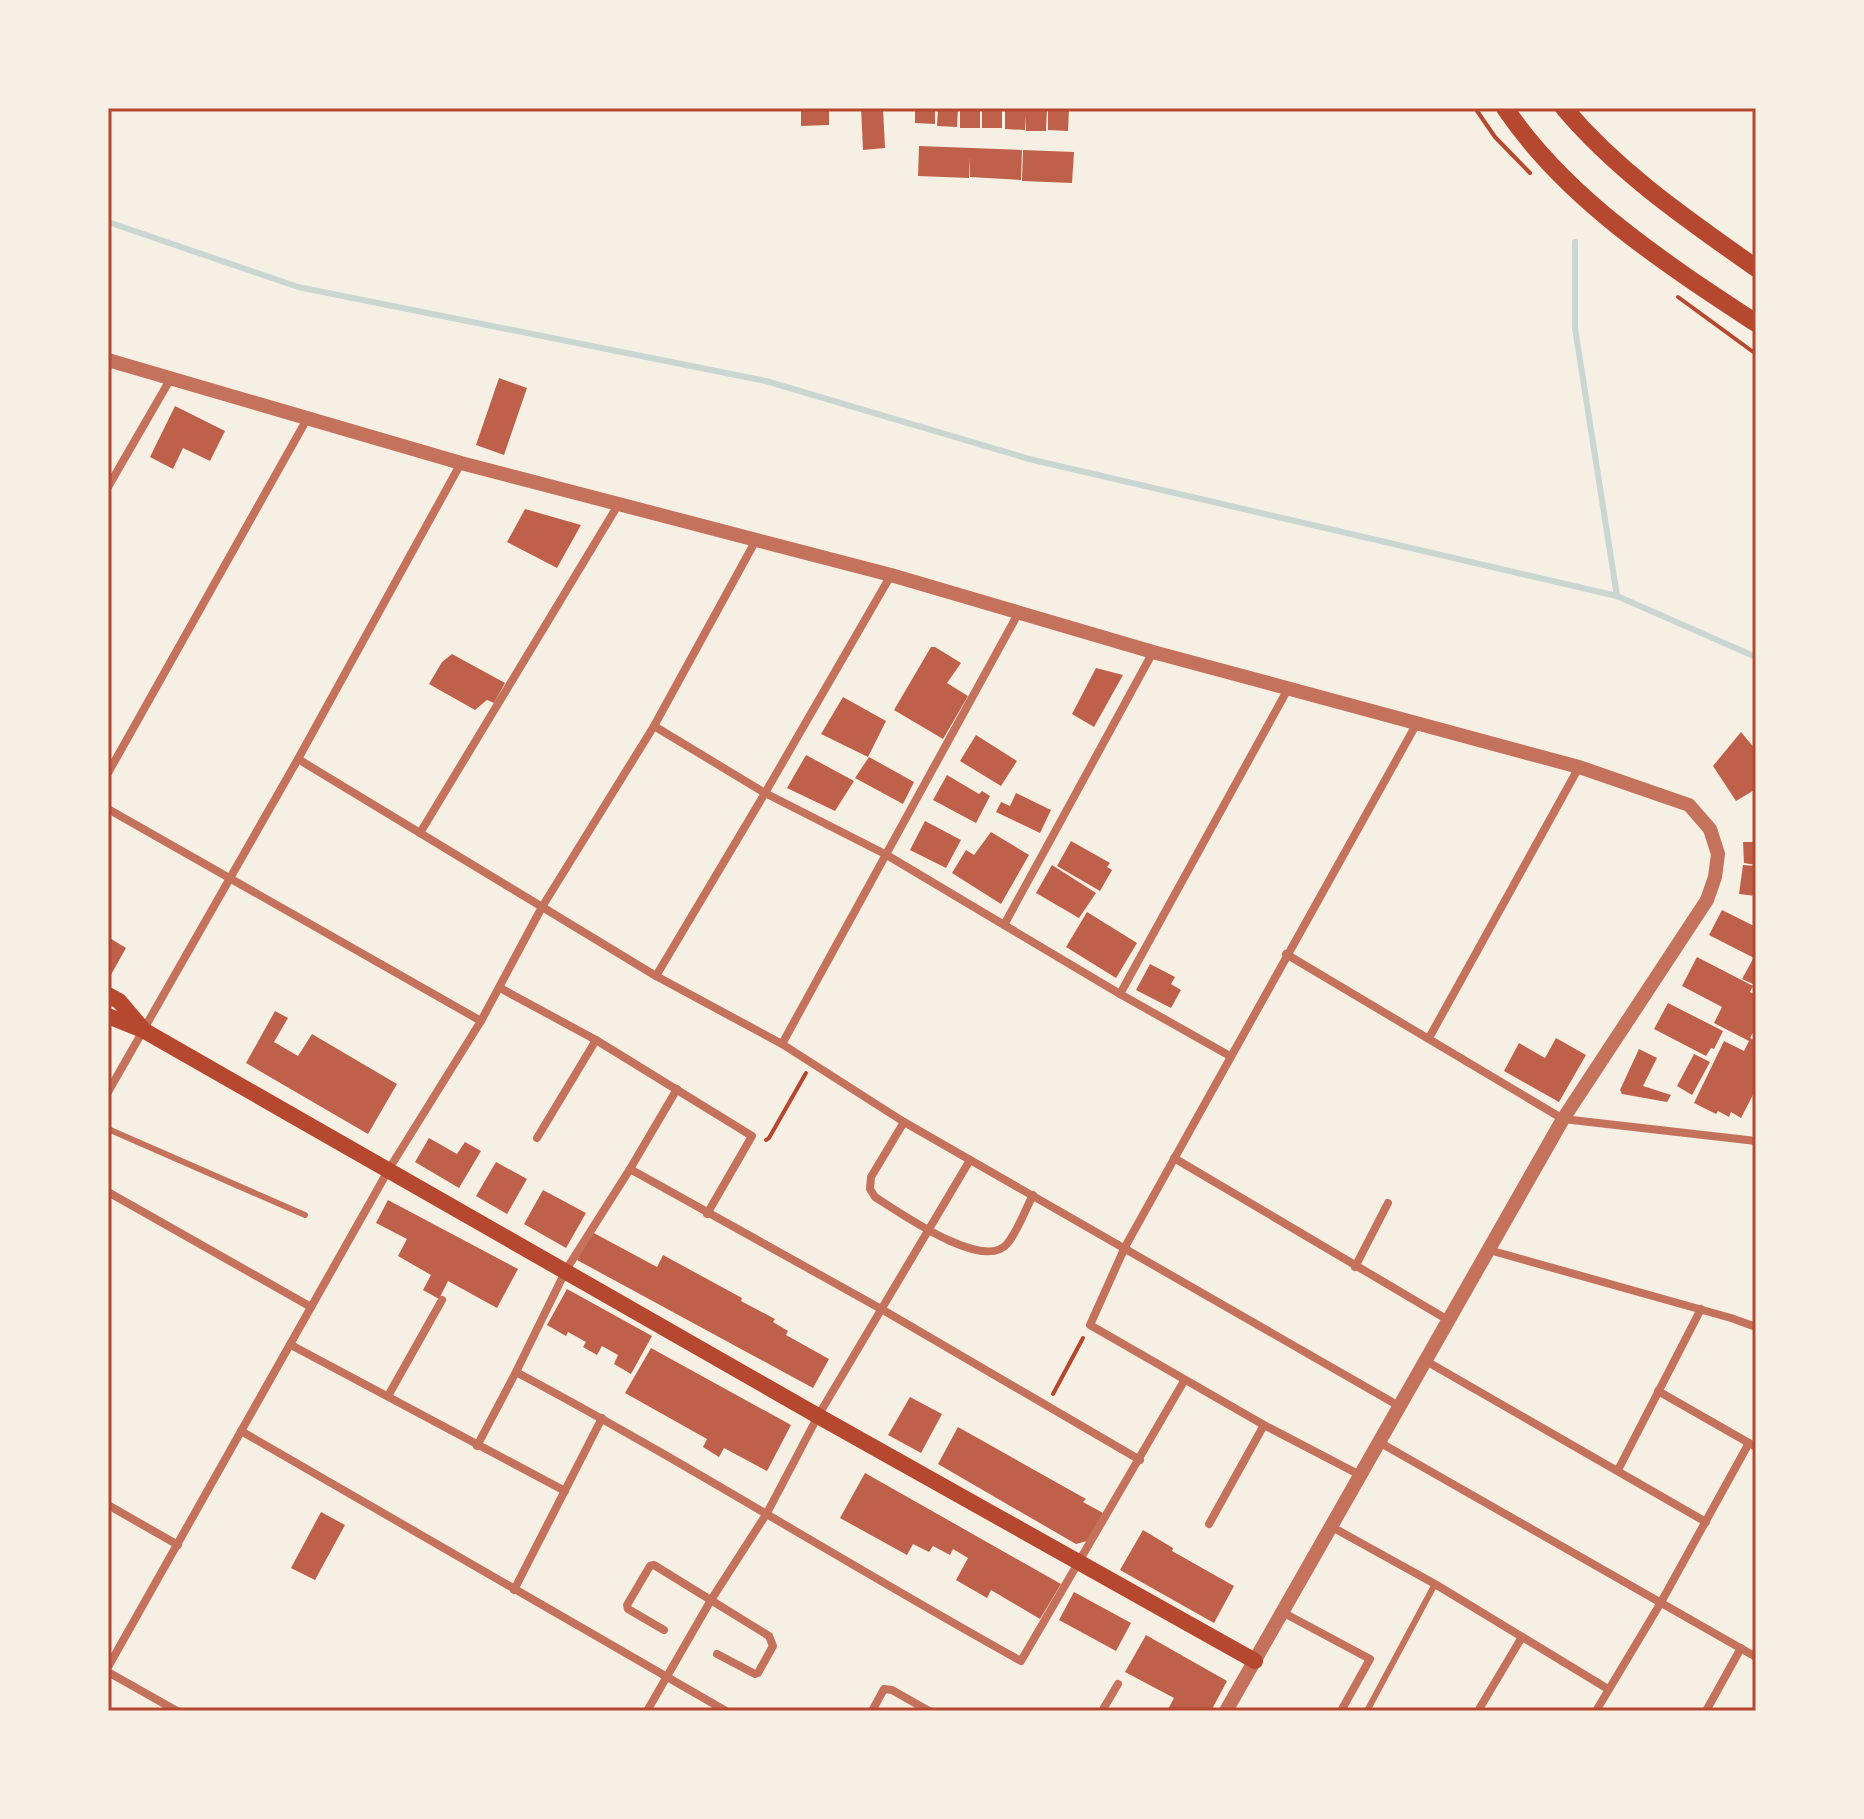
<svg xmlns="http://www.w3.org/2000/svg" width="1864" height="1819" viewBox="0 0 1864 1819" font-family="'Fira Sans Condensed',sans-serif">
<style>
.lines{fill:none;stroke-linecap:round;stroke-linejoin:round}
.stream{stroke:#c9d6d2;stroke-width:6}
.building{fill:#bf614a}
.path{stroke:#b5482f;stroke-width:4}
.service{stroke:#c5725c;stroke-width:6}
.minor{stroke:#c5725c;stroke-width:8}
.tertiary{stroke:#c5725c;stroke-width:14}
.secondary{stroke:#b5482f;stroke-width:16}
.trunk{stroke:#b5482f;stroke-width:18}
.neatline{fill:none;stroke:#b5482f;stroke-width:3}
</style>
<rect width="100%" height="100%" fill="#f6efe4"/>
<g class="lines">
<g class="stream">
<path d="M108,222L298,287L766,381L1029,459L1617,596L1756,657"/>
<path d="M1575,242V328L1617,596"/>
</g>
</g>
<g class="building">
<path d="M801,108H829V125L801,126Z"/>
<path d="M861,108H883L885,148L863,150Z"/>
<path d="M915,108H935V124L915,123Z"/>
<path d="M938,108H958L957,127L937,126Z"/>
<rect x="960" y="108" width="20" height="20"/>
<rect x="982" y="108" width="20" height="20"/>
<path d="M1005,108H1047L1046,131H1026V116L1025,130L1005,129Z"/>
<path d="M1048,108H1069L1068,131L1048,130Z"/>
<path d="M919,146L1022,150L1021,180L970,177V157L969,178L918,176Z"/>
<path d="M1023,150L1074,152L1072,183L1022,181Z"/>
<path d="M499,378L527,388L504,455L476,445Z"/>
<path d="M175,406L225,431L210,461L183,448L173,469L150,457Z"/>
<path d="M525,509L581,525L557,568L507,542Z"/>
<path d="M931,647H935L961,663L947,683L968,696L943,739L894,710Z"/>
<path d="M452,654L505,683L494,703L487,700L475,710L429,684L442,662Z"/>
<path d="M1096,668L1123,675L1094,727L1072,714Z"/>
<path d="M843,697L886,721L868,757L821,734Z"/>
<path d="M1741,732L1756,750V789L1736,801L1713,766Z"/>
<path d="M976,735L1017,761L1001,786L960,761Z"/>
<path d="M806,755L854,781L835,811L787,788Z"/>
<path d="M869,757L914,782L903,804L855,778Z"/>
<path d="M947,775L979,794L982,791L990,796L976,823L933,800Z"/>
<path d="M1016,793L1051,810L1040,833L996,812L1001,802L1010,806Z"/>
<path d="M925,821L961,840L946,868L910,850Z"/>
<path d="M991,832L1029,855L1001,904L952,873L966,850L974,855Z"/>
<path d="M1071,841L1110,863L1107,867L1112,870L1100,891L1057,866Z"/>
<path d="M1743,842H1756V865L1744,863Z"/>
<path d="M1052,865L1096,893L1079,918L1036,893Z"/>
<path d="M1743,865L1756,866V896L1739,894Z"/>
<path d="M1722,910L1756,927V959L1709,935Z"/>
<path d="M1087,912L1137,943L1116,978L1066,947Z"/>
<path d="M108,937L126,948L108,980Z"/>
<path d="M1697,957L1753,986L1750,992L1756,995V1027L1750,1038L1756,1041V1089L1741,1118L1731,1112L1729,1117L1718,1111L1716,1114L1694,1103L1724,1041L1744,1051L1749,1041L1714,1023L1722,1007L1682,986Z"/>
<path d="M1753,959L1756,961L1755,985L1742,979Z"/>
<path d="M1150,964L1175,977L1171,984L1181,990L1171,1008L1136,990Z"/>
<path d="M1668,1003L1723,1031L1714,1049L1711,1048L1706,1056L1654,1029Z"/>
<path d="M275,1011L288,1018L274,1042L298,1056L312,1034L397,1084L368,1134L246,1063Z"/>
<path d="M1556,1038L1586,1055L1559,1102L1504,1071L1519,1043L1545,1058Z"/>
<path d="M1639,1049L1657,1058L1643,1086L1671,1095L1667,1102L1622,1094L1620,1090Z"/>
<path d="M1694,1054L1710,1062L1692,1095L1677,1086Z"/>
<path d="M429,1138L457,1154L465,1142L481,1151L459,1188L415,1162Z"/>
<path d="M496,1162L527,1179L507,1214L476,1196Z"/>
<path d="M543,1190L586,1213L566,1248L524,1224Z"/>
<path d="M388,1200L518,1269L497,1308L448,1281L439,1299L423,1290L431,1275L398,1256L407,1239L376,1223Z"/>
<path d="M592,1232L657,1267L663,1255L742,1298L741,1301L775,1319L773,1322L788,1331L786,1335L829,1359L813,1388L577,1260Z"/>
<path d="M567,1289L652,1336L631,1374L614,1364L618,1355L602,1346L597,1355L583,1347L586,1342L568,1332L566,1336L547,1325Z"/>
<path d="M651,1348L791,1425L767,1471L724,1448L719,1457L703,1447L707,1439L625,1393Z"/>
<path d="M910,1397L942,1414L921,1453L888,1435Z"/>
<path d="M958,1427L1086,1499L1083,1502L1103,1513L1087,1541L1076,1544L938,1464Z"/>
<path d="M865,1473L1061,1584L1040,1619L991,1590L987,1598L956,1580L968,1558L953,1549L950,1555L933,1546L929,1552L913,1544L907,1555L840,1518Z"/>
<path d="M321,1512L345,1525L315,1580L291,1568Z"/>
<path d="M1143,1530L1173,1548L1172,1551L1234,1586L1214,1623L1120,1570Z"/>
<path d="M1074,1592L1131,1623L1116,1651L1059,1620Z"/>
<path d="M1146,1635L1227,1681L1211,1711H1167L1174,1698L1125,1672Z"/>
</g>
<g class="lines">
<g class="path">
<path d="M1475,108L1495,137L1530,173"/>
<path d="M1678,297L1756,354"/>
<path d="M766,1140L769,1138L806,1073"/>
<path d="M1053,1394L1083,1338"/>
</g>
<g class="service">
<path d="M108,1129L305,1215"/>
<path d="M1367,1711L1435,1584"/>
</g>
<g class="minor">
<path d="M108,487L171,378"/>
<path d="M654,726L765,793L885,854L1120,994L1230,1056"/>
<path d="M298,759L656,976L782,1044L904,1122L1399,1406"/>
<path d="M108,773L307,419"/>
<path d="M108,809L481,1021"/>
<path d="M420,833L618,505"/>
<path d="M1004,925L1153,652"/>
<path d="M1286,954L1563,1119L1756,1141"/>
<path d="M656,976L765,793L891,575"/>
<path d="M500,988L596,1040L752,1136L707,1214"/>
<path d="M1120,994L1289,687"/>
<path d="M1429,1038L1579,767"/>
<path d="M782,1044L1019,612"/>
<path d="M108,1092L298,759L461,463"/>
<path d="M904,1122L871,1177L870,1189L875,1197C899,1212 983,1272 1007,1244C1018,1231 1025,1210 1033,1195"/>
<path d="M537,1138L596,1040"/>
<path d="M1174,1158L1448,1320"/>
<path d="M630,1169L677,1089"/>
<path d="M108,1192L311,1307"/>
<path d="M1489,1250L1731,1318L1756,1327"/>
<path d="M1355,1267L1388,1203"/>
<path d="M291,1345L565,1491"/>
<path d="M1426,1361L1706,1522"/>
<path d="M1658,1391L1756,1447"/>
<path d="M388,1396L442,1300"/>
<path d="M241,1431L726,1711"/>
<path d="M1379,1442L1756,1657"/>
<path d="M477,1446L516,1372"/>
<path d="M1140,1460L883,1310L630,1169L566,1270L516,1372C687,1463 851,1567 1021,1661L1184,1381"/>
<path d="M1618,1470L1701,1309"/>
<path d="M1360,1475L1264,1425L1090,1325L1125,1247L1417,723"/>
<path d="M108,1505L178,1545"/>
<path d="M1209,1524L1264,1425"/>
<path d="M1332,1527L1435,1584L1608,1689"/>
<path d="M514,1590L602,1418"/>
<path d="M1282,1612L1370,1659L1341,1711"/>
<path d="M664,1630L628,1609L627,1605L650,1566L654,1565L769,1636L773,1646L758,1673L755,1674L717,1654"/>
<path d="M108,1667L389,1169L481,1021L542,907L654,726L756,540"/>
<path d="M108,1672L177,1711"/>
<path d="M647,1711L711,1600L767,1513L818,1416L970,1160"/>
<path d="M872,1711L884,1689L892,1690L929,1711"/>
<path d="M1102,1711L1118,1684"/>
<path d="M1478,1711L1522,1637"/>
<path d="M1596,1711L1660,1604L1749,1443"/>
<path d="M1706,1711L1741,1648"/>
</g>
<path class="tertiary" d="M108,360L461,463L891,575L1153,652L1579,767L1660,795L1689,805L1710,829L1718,854L1715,877L1707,900L1563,1119L1226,1711"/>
<g class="secondary">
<path d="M108,995L119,1001L142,1028"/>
<path d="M108,1016L143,1030L818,1416L1255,1661"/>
</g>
<g class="trunk">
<path d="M1505,108C1566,199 1666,264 1756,323"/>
<path d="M1564,108C1619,173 1687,219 1756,268"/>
</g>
</g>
<rect width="1864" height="1819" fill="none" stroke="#f6efe4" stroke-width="220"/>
<rect x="110" y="110" width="1644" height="1599" class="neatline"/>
</svg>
